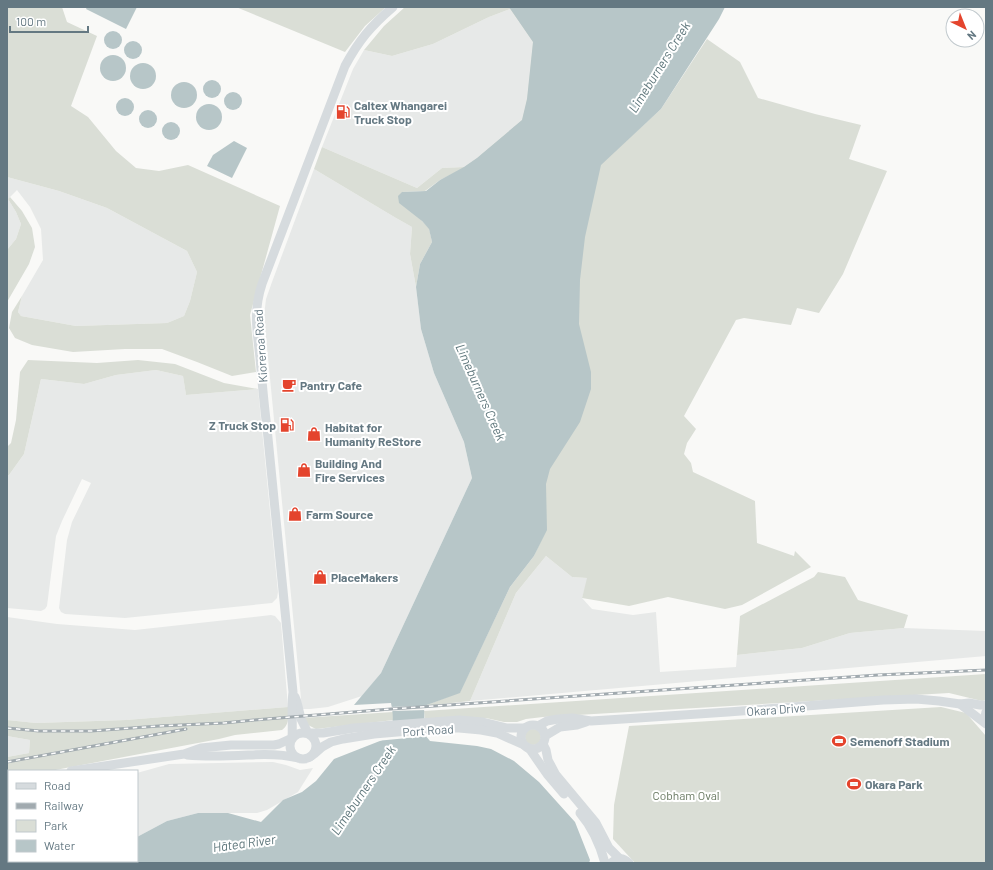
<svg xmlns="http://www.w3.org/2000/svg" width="993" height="870" viewBox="0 0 993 870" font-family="Barlow,sans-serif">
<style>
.built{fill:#e7e9e8}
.green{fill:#daded6}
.water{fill:#b7c6c8}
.pier{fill:#f9f9f7}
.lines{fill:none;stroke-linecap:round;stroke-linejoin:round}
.major{stroke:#d6dbde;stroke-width:9}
.rail-casing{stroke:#a1aaaf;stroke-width:3}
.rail{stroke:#fff;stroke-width:1.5;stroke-dasharray:4.5;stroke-linecap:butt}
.labels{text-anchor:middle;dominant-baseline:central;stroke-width:4;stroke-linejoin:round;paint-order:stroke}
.poi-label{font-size:12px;font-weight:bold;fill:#647882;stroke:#fff;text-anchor:start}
.street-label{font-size:12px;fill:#647882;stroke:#fff}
.park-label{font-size:12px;fill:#6a7a63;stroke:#fff}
.water-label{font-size:13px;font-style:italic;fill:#5f777c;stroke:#fff}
</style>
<rect width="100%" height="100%" fill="#f9f9f7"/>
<g class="built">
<path d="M510,9L533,42L527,99L522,120L477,158L464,167L442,168L417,188L322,147L353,69L364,50L392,56L433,44L489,17Z"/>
<path d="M314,169L396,218L412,227L410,254L416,287L421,329L434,373L464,442L472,478L381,673L362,696L328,707L310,709H302L264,316L266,299L272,282Z"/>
<path d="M7,177L59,191L107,208L187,251L197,272L190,301L184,316L167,323L76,326L21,316L18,312L22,296L43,260L41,229L30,207L17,190L8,199L16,212L21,224L16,239L7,250Z"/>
<path d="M156,370L183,376L186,395L258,389L278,592L277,598L272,603L125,618L65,614L61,612L59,608L67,540L72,522L91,483L82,479L62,521L56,536L47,606L45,609L41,611L7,608V476L9,475L24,454L41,379L84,384L116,375Z"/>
<path d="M546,556L572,577L588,578L582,598L592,609L633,615L656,612L660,672L736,667L737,655L802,648L850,633L904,628L986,631V656L470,701L516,593Z"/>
<path d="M271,615L275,616L281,623L288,707L126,720L36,723L7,720V617L57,624L135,630Z"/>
<path d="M7,736L30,740L29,753L7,757Z"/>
<path d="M273,762L286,765L300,770L313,768L298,792L267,810L257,813H198L167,821L137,837V773L169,764Z"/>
<path d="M9,801V861H87L88,863H7V802Z"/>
</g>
<g class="green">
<path d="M7,7H62L67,22L97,36L71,106L88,117L116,151L136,168L159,171L188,165L280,206L250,315L256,372L232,376L197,362L162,349H125L73,352L32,345L15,338L9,328L12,312L22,296L18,312L21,316L76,326L167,323L184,316L190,301L197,272L187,251L107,208L59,191L7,177Z"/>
<path d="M236,7H386L365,26L345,52Z"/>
<path d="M405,7H683L636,84L440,180L425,191L402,192L422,221L429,228L432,242L420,264L416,287L410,254L412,227L396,218L314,169L322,147L417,188L442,168L464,167L477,158L522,120L527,99L533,42L510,9L489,17L433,44L392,56L364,50L384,26Z"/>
<path d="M707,39L740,62L758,98L815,114L861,125L849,159L887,171L843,274L819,313L797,308L791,325L744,318L736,320L684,416L696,429L687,443L684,454L691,463L693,472L755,501L757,543L794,556L795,551L811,567L742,605L725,609L668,597L629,606L582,598L587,578L572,577L546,556L516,593L470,701L424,706L460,692L510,587L534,556L546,530L485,270L661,109Z"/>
<path d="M10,197L22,211L32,228L35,247L29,264L7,302V250L16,239L21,224L16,212L8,199Z"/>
<path d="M28,360L97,363L138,360L175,364L224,383L258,389L186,395L183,376L156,370L116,375L84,384L41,379L24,454L9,475L7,476V447L11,443L16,420L20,372Z"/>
<path d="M818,572L845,577L858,600L908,615L904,628L850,633L802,648L737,655L740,616L814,577Z"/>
<path d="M986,674V700L982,701L949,693L543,717L526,719L517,722H504L486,718H425L424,711Z"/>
<path d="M288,707C288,716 290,724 282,730L235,735L219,739L50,771H9V779H7V757L29,753L30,740L7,736V720L36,723L126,720Z"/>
<path d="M941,707L966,713L986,736V863H635L613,839L614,805L629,726Z"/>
<path d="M393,712L394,720L316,729L306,724L302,718Z"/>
<circle cx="533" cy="737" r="8"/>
</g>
<g class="water">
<path d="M87,7H137L126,29L86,9Z"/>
<path d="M509,7H725L719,19L661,109L601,165L585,237L580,280L579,324L591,372V389L580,422L550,469L546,484L547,530L534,556L510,587L460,693L424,706L425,735L430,741L477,746L491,749L514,761L539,782L575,822L590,860L589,863H96L98,861H137V837L167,821L198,813H228L261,822L283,800L302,792L316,781L334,759L390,737C393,724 394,717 391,703L354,705L381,673L472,478L464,442L434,373L421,329L416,287L420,264L432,242L429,229L422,221L399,203L398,196L402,192L426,191L440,180L464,167L477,158L522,120L527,99L533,42Z"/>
<circle cx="113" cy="40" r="9"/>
<circle cx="133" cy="50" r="9"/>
<circle cx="113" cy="68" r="13"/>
<circle cx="143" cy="76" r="13"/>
<circle cx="212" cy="89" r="9"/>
<circle cx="184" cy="95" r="13"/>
<circle cx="233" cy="101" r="9"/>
<circle cx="125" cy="107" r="9"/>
<circle cx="209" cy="117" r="13"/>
<circle cx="148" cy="119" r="9"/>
<circle cx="171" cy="131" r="9"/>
<path d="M234,141L247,148L232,178L207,166L213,155Z"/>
</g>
<g class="pier">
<path d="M426,706V710L391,711L390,707Z"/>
<path d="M427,719V734L429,736L376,741Z"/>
</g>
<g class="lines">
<g class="major">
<path d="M295,697L297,702L301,719L308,733H323L354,728L459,720L483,722L507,728H525"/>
<path d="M960,704L986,724"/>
<path d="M986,712L985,717L986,722"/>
<circle cx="533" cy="737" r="12"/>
<path d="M538,726L547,721L558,719L572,718L591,721L623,719L728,712L883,700L916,699L939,701L960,704L969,703L980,705H986"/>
<circle cx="303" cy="746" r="13"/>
<path d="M545,736L560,727L577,725L586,722"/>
<path d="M543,744L546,750L548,760L556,775L596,823L609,848L620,859"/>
<path d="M529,748L547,774L564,794"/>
<path d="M187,755C208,757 228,756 249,755C265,754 282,754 298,758"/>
<path d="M310,757L314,754L322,747L331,742L343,739L374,734L444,728H459L481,730L497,733L524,745"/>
<path d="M71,771L184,754L201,748L231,745H274L279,744L292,738C293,722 291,707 293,692C285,604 276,516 267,428C264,405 262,381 260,358C257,331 253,311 262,284L345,66C359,40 371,26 393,7"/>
<path d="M7,783H9"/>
<path d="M580,813C592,827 600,845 605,863"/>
<path d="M611,863C617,858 623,857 629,863"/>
</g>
<defs>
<g id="rail">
<path d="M7,728L39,731H91L159,726L224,723L254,720L391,709L878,675L986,670"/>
<path d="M7,762L186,729"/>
</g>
</defs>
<use href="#rail" class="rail-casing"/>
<use href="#rail" class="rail"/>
</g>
<defs>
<symbol id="fuel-bare" viewBox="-9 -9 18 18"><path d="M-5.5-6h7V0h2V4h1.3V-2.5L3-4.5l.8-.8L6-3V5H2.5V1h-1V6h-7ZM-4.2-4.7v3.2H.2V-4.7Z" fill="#e4442d" stroke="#fff" stroke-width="2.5" paint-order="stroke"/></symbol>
<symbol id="cafe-bare" viewBox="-9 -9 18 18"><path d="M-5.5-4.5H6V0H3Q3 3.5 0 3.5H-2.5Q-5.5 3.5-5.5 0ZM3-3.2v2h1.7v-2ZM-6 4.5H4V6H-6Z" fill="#e4442d" stroke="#fff" stroke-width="2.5" paint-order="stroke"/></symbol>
<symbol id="shop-bare" viewBox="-9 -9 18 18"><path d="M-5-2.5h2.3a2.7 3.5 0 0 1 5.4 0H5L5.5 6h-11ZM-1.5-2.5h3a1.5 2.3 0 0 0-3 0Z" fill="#e4442d" stroke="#fff" stroke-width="2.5" paint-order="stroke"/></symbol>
<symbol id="stadium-bare" viewBox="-9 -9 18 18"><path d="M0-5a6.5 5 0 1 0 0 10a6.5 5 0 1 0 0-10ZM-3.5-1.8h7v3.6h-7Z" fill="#e4442d" stroke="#fff" stroke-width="2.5" paint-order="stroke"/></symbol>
</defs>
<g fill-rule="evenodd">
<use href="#fuel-bare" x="333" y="102" width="20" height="20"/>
<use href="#cafe-bare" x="279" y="375" width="20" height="20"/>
<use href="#fuel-bare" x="277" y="415" width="20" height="20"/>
<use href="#shop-bare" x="304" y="424" width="20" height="20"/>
<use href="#shop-bare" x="294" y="460" width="20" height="20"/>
<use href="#shop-bare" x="285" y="504" width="20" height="20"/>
<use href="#shop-bare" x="310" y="567" width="20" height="20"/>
<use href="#stadium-bare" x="829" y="731" width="20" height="20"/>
<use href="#stadium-bare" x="844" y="774" width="20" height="20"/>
</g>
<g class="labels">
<g class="poi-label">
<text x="354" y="105">Caltex Whangarei<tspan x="354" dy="14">Truck Stop</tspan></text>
<text x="300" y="385">Pantry Cafe</text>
<text x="276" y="425" text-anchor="end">Z Truck Stop</text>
<text x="325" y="427">Habitat for<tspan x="325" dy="14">Humanity ReStore</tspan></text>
<text x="315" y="463">Building And<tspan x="315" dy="14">Fire Services</tspan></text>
<text x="306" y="514">Farm Source</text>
<text x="331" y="577">PlaceMakers</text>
<text x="850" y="741">Semenoff Stadium</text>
<text x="865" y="784">Okara Park</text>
</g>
<g class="street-label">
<text transform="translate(260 346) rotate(-94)">Kioreroa Road</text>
<text transform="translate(776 709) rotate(-4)">Okara Drive</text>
<text transform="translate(428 730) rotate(-4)">Port Road</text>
</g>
<g class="park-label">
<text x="686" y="795">Cobham Oval</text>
</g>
<g class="water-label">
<text transform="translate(659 67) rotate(-58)">Limeburners Creek</text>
<text transform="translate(481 392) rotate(66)">Limeburners Creek</text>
<text transform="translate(363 790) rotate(-56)">Limeburners Creek</text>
<text transform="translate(244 843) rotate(-8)">Hātea River</text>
</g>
</g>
<rect width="993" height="870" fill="none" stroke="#647882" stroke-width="16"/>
<rect x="8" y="770" width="130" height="92" fill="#ffffff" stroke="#c1c9cd"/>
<rect x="16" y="783" width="20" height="6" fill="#d6dbde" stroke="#c1c9cd"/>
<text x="44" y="790" font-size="12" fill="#647882">Road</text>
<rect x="16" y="803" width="20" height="6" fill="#a1aaaf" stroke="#c1c9cd"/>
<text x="44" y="810" font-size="12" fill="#647882">Railway</text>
<rect x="16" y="820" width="20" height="12" fill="#daded6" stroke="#c1c9cd"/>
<text x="44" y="830" font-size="12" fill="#647882">Park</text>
<rect x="16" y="840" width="20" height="12" fill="#b7c6c8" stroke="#c1c9cd"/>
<text x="44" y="850" font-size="12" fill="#647882">Water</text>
<g transform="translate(965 28) rotate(137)"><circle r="19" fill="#ffffff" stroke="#c1c9cd"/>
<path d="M0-3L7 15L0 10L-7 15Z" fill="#e4442d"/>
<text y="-6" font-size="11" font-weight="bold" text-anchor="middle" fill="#647882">N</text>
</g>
<path d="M10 26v6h78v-6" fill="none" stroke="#647882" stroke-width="2"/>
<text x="16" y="26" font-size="12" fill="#647882" stroke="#ffffff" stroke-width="3" paint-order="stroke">100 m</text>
</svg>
